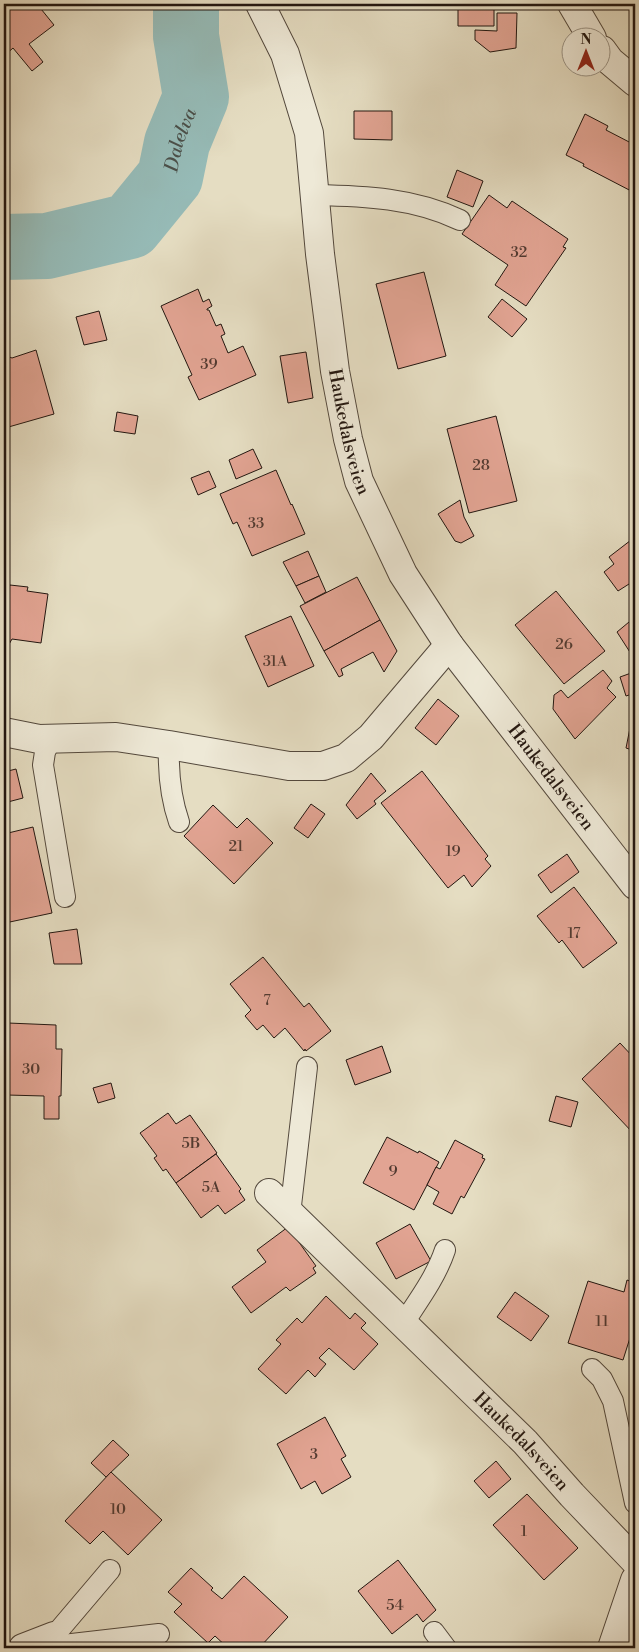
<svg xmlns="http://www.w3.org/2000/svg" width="639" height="1652" viewBox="0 0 639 1652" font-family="'Libre Bodoni',serif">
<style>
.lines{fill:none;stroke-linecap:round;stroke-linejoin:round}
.river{stroke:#96bbb7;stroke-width:66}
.building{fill:#e2a493;stroke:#221610}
.service-casing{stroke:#53483c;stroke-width:22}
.minor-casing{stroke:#53483c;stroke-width:30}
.service{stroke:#eee9d7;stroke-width:20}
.minor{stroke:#eee9d7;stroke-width:28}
.labels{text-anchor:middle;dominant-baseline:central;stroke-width:4;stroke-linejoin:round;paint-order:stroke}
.number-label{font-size:15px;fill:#523a31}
.street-label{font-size:18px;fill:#221610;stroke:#eee9d7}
.water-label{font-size:19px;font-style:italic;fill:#4b504a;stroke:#eee9d7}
</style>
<rect width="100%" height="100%" fill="#e5ddc2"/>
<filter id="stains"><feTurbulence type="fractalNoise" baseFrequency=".004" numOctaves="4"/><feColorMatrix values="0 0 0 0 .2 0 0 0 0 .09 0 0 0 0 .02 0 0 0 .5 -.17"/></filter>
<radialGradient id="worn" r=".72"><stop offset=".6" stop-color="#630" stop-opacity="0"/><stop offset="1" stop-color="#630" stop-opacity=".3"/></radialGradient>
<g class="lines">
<path class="river" id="s1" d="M4,247L47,246L130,226L170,177L177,143L196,97L186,36V4"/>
</g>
<g class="building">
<path d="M4,4H37L54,25L29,44L43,62L32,71L13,48L4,56Z"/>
<path d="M425,4H496V8H494V26H458V8H425Z"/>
<path d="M497,13H517L516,48L490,52L475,40V30L497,31Z"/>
<path d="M354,111H392V140L354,139Z"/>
<path d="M585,114L608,126L606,130L633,144L635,141V193L583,166L584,164L566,155Z"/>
<path d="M457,170L483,181L473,207L447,197Z"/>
<path d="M489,195L507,208L512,201L568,239L563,247L566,248L526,306L495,285L508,265L462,234Z"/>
<path d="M424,272L446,356L398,369L376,284Z"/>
<path d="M198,289L203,302L209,299L212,306L207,309V310H209L216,326L221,324L225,334L221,336L228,353L243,346L256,375L199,400L188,377L192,375L161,306Z"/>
<path d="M502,299L527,319L512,337L488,317Z"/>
<path d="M99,311L107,340L84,345L76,317Z"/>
<path d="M36,350L54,414L5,428L4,419H6L4,411V356H7L12,358Z"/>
<path d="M306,352L313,398L288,403L280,356Z"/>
<path d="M117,412L138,416L135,434L114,431Z"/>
<path d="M496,416L517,501L469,513L447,429Z"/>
<path d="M253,449L262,468L236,479L229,460Z"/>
<path d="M276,470L291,505L292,504L305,534L252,556L237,522L233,524L220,494Z"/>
<path d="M209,471L216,487L198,495L191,478Z"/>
<path d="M460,500L464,517L474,536L461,543L455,541L438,514Z"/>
<path d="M635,537V592L629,584L618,591L604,572L614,564L609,557Z"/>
<path d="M308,551L319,576L296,586L283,562Z"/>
<path d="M319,576L326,592L305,603L296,586Z"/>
<path d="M357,577L380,620L324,651L300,606Z"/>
<path d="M10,585L28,587L27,591L48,594L41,643L12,639L8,646L4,649V588H9Z"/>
<path d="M556,591L605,651L564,684L515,625Z"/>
<path d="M291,616L314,666L268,687L245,636Z"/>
<path d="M635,617V660L617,632Z"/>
<path d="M380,620L397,651L384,672L373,652L341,669L343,675L339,677L324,651Z"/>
<path d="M603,670L612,681L607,688L616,697L575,739L553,709L554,695L561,690L568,698Z"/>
<path d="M634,672L635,693L626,696L620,677Z"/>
<path d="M438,699L459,716L436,745L415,728Z"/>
<path d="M635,703V751L626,748Z"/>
<path d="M16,769L23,798L4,803V772Z"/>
<path d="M422,771L488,856L485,859L491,866L472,887L464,875L448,888L381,803Z"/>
<path d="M371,773L386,791L374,801L376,804L357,819L346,805Z"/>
<path d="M311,804L325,814L308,838L294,828Z"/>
<path d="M213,805L237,828L247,818L273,843L234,884L184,836Z"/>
<path d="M33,827L52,913L5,923L4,917V834Z"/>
<path d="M567,854L579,872L551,893L538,875Z"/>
<path d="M574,887L617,943L583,968L562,940L559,943L537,916Z"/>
<path d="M77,929L82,964H54L49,933Z"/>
<path d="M263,957L304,1007L309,1003L331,1031L306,1051L305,1049L304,1051L285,1028L274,1038L263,1025L257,1030L245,1016L251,1010L230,984Z"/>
<path d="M8,1023L56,1025V1049H62L61,1096H59V1119H44V1096L7,1095Z"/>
<path d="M620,1043L635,1059L633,1062L635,1064L634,1134L582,1079Z"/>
<path d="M382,1046L391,1072L355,1085L346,1060Z"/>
<path d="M111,1083L115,1098L98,1103L93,1088Z"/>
<path d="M556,1096L578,1102L571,1127L549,1121Z"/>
<path d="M168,1113L176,1124L190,1115L217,1153L176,1183L166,1169L163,1171L154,1158L157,1156L140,1133Z"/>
<path d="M387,1137L418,1153L419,1151L439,1162L414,1210L363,1183Z"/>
<path d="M455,1140L483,1155L482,1158L485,1159L464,1198L461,1196L452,1214L433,1204L439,1192L427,1185L436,1167L440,1169Z"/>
<path d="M216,1154L241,1189L239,1191L245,1200L225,1214L218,1205L201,1218L176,1183Z"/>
<path d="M410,1224L431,1261L396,1279L376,1243Z"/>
<path d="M288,1227L316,1266L313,1268L316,1273L290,1291L286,1287L251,1313L232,1287L266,1262L257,1250Z"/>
<path d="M627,1280L635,1283V1322L623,1360L568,1343L588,1281L624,1292Z"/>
<path d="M515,1292L549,1316L531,1341L497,1317Z"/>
<path d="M326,1296L350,1319L355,1313L366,1323L361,1328L378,1344L354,1370L329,1348L319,1358L326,1364L315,1377L308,1370L286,1394L258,1369L281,1344L276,1340L297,1318L302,1323Z"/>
<path d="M325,1417L346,1456L341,1459L351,1477L322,1494L315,1481L301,1489L277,1444Z"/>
<path d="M113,1440L129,1455L106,1477L91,1463Z"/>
<path d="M496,1461L511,1479L489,1498L474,1481Z"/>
<path d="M111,1472L162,1520L128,1555L103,1531L90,1544L65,1521Z"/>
<path d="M527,1494L578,1548L544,1580L493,1525Z"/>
<path d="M398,1560L436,1610L423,1622L417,1614L392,1634L358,1591Z"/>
<path d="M191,1568L213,1588L211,1590L222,1599L244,1576L288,1617L259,1648H228L215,1636L208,1643L174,1612L182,1604L168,1592Z"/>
</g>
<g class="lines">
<defs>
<g id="service">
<path d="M315,195C365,196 414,198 460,220"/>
<path d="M51,739L45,752L43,765L65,897"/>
<path d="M169,745C168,772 170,796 179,822"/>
<path d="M290,1214L307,1067"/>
<path d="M403,1324C418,1301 436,1277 445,1250"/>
<path d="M592,1369L602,1379L613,1401L635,1503"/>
<path d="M434,1632L446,1648"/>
<path d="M63,1645L159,1634"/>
<path d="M68,1648L54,1636L110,1570"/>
</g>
<g id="minor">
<path id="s2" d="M260,4L285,54L309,133L320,254L335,371L348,439L359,481L403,574L449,645L635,885"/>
<path d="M572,4L592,38"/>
<path d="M602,50L610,61L635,82"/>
<path d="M4,732L39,739L116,737L169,745L289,766H323L346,758L371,737L449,645"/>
<path id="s3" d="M269,1193L525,1442L572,1495L635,1561"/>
<path d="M23,1648L54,1636"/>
<path d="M612,1648L635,1580"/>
</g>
</defs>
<use href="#service" class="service-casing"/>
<use href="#minor" class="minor-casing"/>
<use href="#service" class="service"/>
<use href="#minor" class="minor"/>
</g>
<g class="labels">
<g class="number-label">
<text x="519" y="252">32</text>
<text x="209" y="364">39</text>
<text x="481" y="465">28</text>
<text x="256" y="523">33</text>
<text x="564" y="644">26</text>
<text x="275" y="661">31A</text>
<text x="236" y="846">21</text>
<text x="453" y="851">19</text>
<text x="574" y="933">17</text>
<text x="267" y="1000">7</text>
<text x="31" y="1069">30</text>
<text x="191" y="1143">5B</text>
<text x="393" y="1171">9</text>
<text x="211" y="1187">5A</text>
<text x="602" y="1321">11</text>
<text x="314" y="1454">3</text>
<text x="118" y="1509">10</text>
<text x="524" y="1531">1</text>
<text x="395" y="1605">54</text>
</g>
<g class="street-label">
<text stroke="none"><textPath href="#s2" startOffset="440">Haukedalsveien</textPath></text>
<text stroke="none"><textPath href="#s2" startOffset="845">Haukedalsveien</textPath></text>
<text stroke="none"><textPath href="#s3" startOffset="354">Haukedalsveien</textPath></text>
</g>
<g class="water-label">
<text stroke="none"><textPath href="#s1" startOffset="230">Dalelva</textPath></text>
</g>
</g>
<rect width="639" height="1652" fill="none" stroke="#e5ddc2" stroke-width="20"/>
<rect x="5" y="5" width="629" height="1642" fill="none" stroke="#221610" stroke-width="2.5"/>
<rect x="10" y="10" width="619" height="1632" fill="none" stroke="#221610"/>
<g transform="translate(586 52)"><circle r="24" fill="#eee9d7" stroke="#9c9587"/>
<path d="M0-4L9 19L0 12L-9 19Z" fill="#8f2418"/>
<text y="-8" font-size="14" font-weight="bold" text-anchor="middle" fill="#221610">N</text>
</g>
<rect width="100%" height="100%" filter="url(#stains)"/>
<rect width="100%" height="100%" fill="url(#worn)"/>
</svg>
